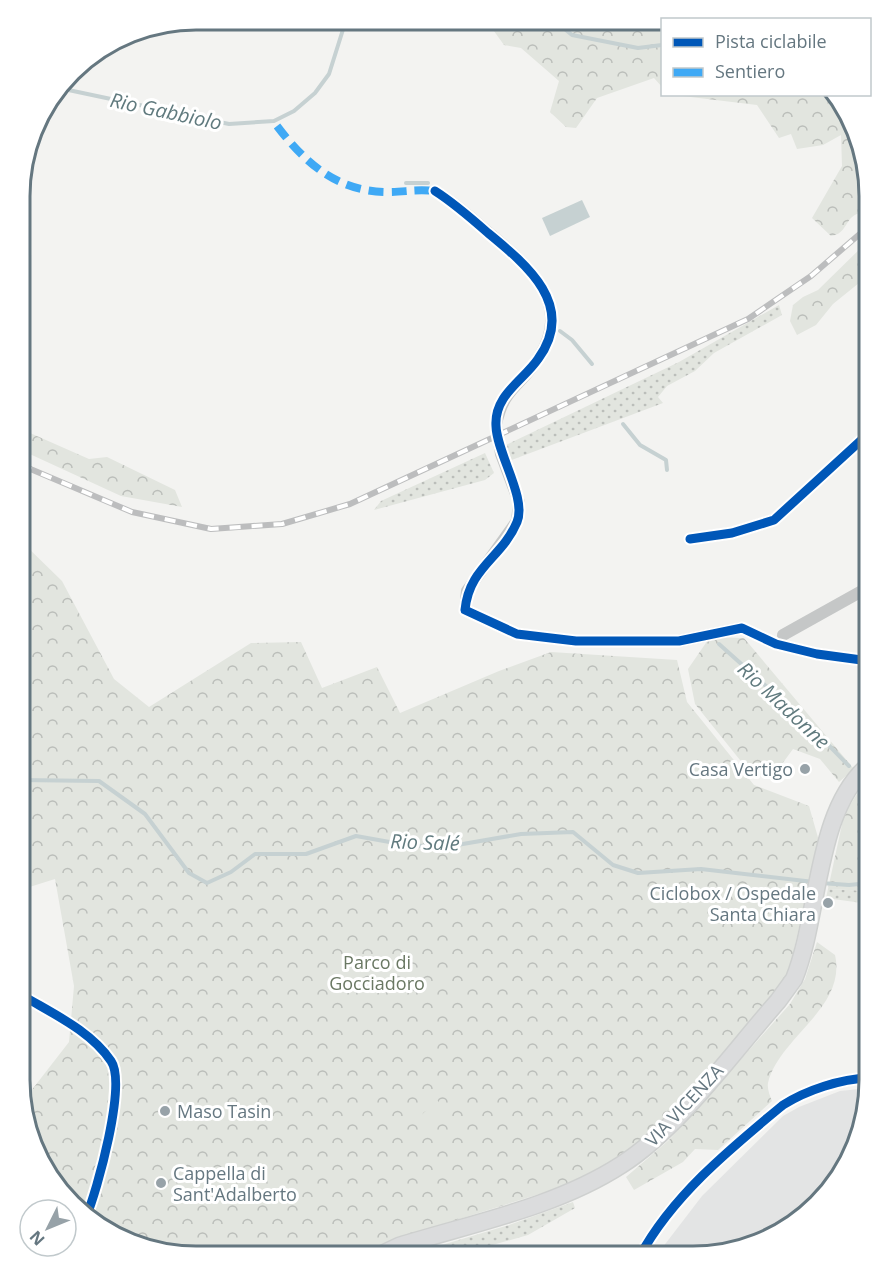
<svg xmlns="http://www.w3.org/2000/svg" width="889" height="1276" viewBox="0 0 889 1276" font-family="'Open Sans',sans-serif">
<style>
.built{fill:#e3e4e4}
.grass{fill:url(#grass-dots)}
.forest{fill:url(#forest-crowns)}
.pitch{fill:#e2e5df}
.water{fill:#c6d1d2}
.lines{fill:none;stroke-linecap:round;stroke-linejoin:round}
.stream{stroke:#c6d1d2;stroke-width:4}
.minor-tunnel{stroke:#c8cecf;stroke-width:12;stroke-dasharray:12 6;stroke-linecap:butt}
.secondary-casing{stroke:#ced0cf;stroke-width:19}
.minor{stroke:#c5c7c7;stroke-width:12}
.secondary{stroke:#dbdcdd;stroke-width:16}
.rail-casing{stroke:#bcbdbe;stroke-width:6}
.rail{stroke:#fff;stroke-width:4;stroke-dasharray:11;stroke-linecap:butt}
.quiet{stroke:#3fa9f5;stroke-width:8;stroke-dasharray:15 8;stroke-linecap:butt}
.cycleway-casing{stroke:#fff;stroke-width:13}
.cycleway{stroke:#0057b8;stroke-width:9}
.poi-dot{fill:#97a2a8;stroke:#fff;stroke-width:2}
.labels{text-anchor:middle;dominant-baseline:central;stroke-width:6;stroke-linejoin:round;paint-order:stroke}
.poi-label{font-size:18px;fill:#657780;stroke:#fff;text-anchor:end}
.park-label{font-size:18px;fill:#6a7863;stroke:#fff}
.street-label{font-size:18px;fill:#657780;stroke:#fff}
.water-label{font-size:20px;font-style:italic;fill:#607a7e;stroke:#fff}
.rim{fill:none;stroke:#657780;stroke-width:3}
</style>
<defs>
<pattern id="grass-dots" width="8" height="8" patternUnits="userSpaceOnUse" patternTransform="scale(1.5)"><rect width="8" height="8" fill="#e2e5df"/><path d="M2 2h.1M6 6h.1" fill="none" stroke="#bbbeba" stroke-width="1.8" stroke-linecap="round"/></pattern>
<pattern id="forest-crowns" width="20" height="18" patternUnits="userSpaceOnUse" patternTransform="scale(1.5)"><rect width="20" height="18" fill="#e2e5df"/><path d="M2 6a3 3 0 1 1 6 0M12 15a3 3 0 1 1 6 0" fill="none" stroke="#bbbeba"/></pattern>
</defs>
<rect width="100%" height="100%" fill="#f3f3f1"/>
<path class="built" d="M869,1088L840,1178L771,1238L694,1256H656L702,1196L783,1116L799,1107L840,1091Z"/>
<g class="grass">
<path d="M779,305L782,315L714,353L695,371L667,386L658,397L663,403L509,461L504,446L679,362Z"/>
<path d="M485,453L494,473L485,480L374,510L381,501Z"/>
<path d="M828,889L869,891V904L826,898Z"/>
<path d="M573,1202L575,1208L528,1235L454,1256H405L509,1225Z"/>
</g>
<g class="forest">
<path d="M486,20L662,21V87L654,78L597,98L576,128L566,127L550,112L559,81L521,48L504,45Z"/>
<path d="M674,95H832L851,118L869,195V208C864,212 855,213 850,219C844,227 843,234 831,236L812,218L842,166L841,135L823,145L797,149L791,134L779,138L757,105Z"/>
<path d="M869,240V283H859L833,304L816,325L797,335L790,321L793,305L803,297L818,290Z"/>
<path d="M21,429L89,459L107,457L175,490L182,507L121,496L21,450Z"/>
<path d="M20,540L62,581L114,679L149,707L251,643L301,642L322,688L377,667L400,713L499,671L551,652L677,660L687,702L754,785L809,806L819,841L794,949L800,951L795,964L774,995L678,1106L622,1158L562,1187L395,1239L361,1256L173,1255L89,1220L38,1158L24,1100L69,1042L74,986L55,879L20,890Z"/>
<path d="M710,637L744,638L854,769L839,782L820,759L793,749L771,779L748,770L695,704L688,669Z"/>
<path d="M866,779L869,781V891L828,889L844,815Z"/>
<path d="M817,942L835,955C847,1008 779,1037 768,1083C767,1089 770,1096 772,1101L718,1150L695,1149L683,1162L634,1190L626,1177L669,1140L790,1004L805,979Z"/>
</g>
<path class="pitch" d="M437,1100L449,1113L426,1134L414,1122Z"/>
<path class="water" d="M582,200L590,217L550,236L542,218Z"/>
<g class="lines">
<g class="stream">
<path d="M555,21L572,35L638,48L662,45"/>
<path d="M59,88L229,124L274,121L294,111L315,93L329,74L346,20"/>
<path d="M406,183H428"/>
<path d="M560,331L572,340L592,364"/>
<path d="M623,424L640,445L666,460L667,470"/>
<path d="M719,644L804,720L849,766"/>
<path d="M20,780L99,781L145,814L189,873L207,883L231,872L255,854H306L356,836L412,846L457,845L521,834L573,832L613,865L638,873L701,869L814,882"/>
<path d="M863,790L869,803"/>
<path d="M869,876C860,860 859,847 869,830"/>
<path d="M821,883L849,885L869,883"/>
</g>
<path class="minor-tunnel" d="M496,425L501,454"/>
<defs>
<path id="secondary" d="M378,1256L399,1246C473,1223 556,1207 621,1165C678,1129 733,1052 778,1001L794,979C820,915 815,810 869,765"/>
</defs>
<use href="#secondary" class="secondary-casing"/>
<g class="minor">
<path d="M435,191C455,203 471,218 489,233C528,266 574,303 539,357C522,386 503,387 496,425"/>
<path d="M501,454L519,502L517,521L467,591L465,610L517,634L576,641H679L742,628L776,644L817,654L869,661"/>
<path d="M690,539L732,533L774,520L869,433"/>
<path d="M783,635L869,587"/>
<path d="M20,994C51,1013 90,1030 111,1061C127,1084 97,1191 86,1217"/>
<path d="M640,1256C672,1196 731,1148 783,1105C807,1090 840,1079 869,1078"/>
</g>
<use href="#secondary" class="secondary"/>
<defs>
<path id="rail" d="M21,465L132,512L211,529L282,524L350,504L748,319L811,276L869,226"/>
</defs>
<use href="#rail" class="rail-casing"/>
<use href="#rail" class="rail"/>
<path class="quiet" d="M277,126C306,164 338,192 388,192C406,192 415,189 435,191"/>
<defs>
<g id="cycleway">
<path d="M435,191C454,203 471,218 488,233C527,265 577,306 538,359C523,381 494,395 496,426C497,454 527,498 517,522C502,558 469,567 465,610L517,634L576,641H679L742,628L776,644L817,654L869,661"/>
<path d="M690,539L732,533L774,520L869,433"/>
<path d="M20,994C51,1013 90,1030 111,1061C127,1084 97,1191 86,1217"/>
<path d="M640,1256C672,1196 731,1148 783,1105C807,1090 840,1079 869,1078"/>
</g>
</defs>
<use href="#cycleway" class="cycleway-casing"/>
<use href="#cycleway" class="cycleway"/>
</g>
<g class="poi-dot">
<circle cx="805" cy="769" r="6"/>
<circle cx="828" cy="903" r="6"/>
<circle cx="165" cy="1111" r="6"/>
<circle cx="161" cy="1183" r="6"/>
</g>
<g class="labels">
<g class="poi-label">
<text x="793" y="769">Casa Vertigo</text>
<text x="816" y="893">Ciclobox / Ospedale<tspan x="816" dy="21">Santa Chiara</tspan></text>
<text x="177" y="1111" text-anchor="start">Maso Tasin</text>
<text x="173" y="1173" text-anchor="start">Cappella di<tspan x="173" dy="21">Sant'Adalberto</tspan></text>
</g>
<g class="park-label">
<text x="377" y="962">Parco di<tspan x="377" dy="21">Gocciadoro</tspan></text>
</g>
<g class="street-label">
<text transform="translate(684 1105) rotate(-47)">VIA VICENZA</text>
</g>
<g class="water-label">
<text transform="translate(166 111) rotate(12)">Rio Gabbiolo</text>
<text transform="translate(784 705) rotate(43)">Rio Madonne</text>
<text transform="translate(425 842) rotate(2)">Rio Salé</text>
</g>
</g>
<path d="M0 0H889V1276H0ZM196 30H693A166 166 0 0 1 859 196V1080A166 166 0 0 1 693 1246H196A166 166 0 0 1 30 1080V196A166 166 0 0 1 196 30Z" fill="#fff" fill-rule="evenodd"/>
<path class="rim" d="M196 30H693A166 166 0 0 1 859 196V1080A166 166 0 0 1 693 1246H196A166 166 0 0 1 30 1080V196A166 166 0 0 1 196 30Z"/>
<rect x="661" y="18" width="210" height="78" fill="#ffffff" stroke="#c1c9cc" stroke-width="1.5"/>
<rect x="673" y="38" width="30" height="9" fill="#0057b8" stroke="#c1c9cc" stroke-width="1.5"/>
<text x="715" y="48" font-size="18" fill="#657780">Pista ciclabile</text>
<rect x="673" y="68" width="30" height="9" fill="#3fa9f5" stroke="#c1c9cc" stroke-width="1.5"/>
<text x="715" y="78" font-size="18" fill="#657780">Sentiero</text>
<g transform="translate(48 1228) rotate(227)"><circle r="28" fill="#ffffff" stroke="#c1c9cc" stroke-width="1.5"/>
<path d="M0-4.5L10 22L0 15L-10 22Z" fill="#97a2a8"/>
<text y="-9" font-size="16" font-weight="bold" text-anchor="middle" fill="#657780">N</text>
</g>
</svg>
